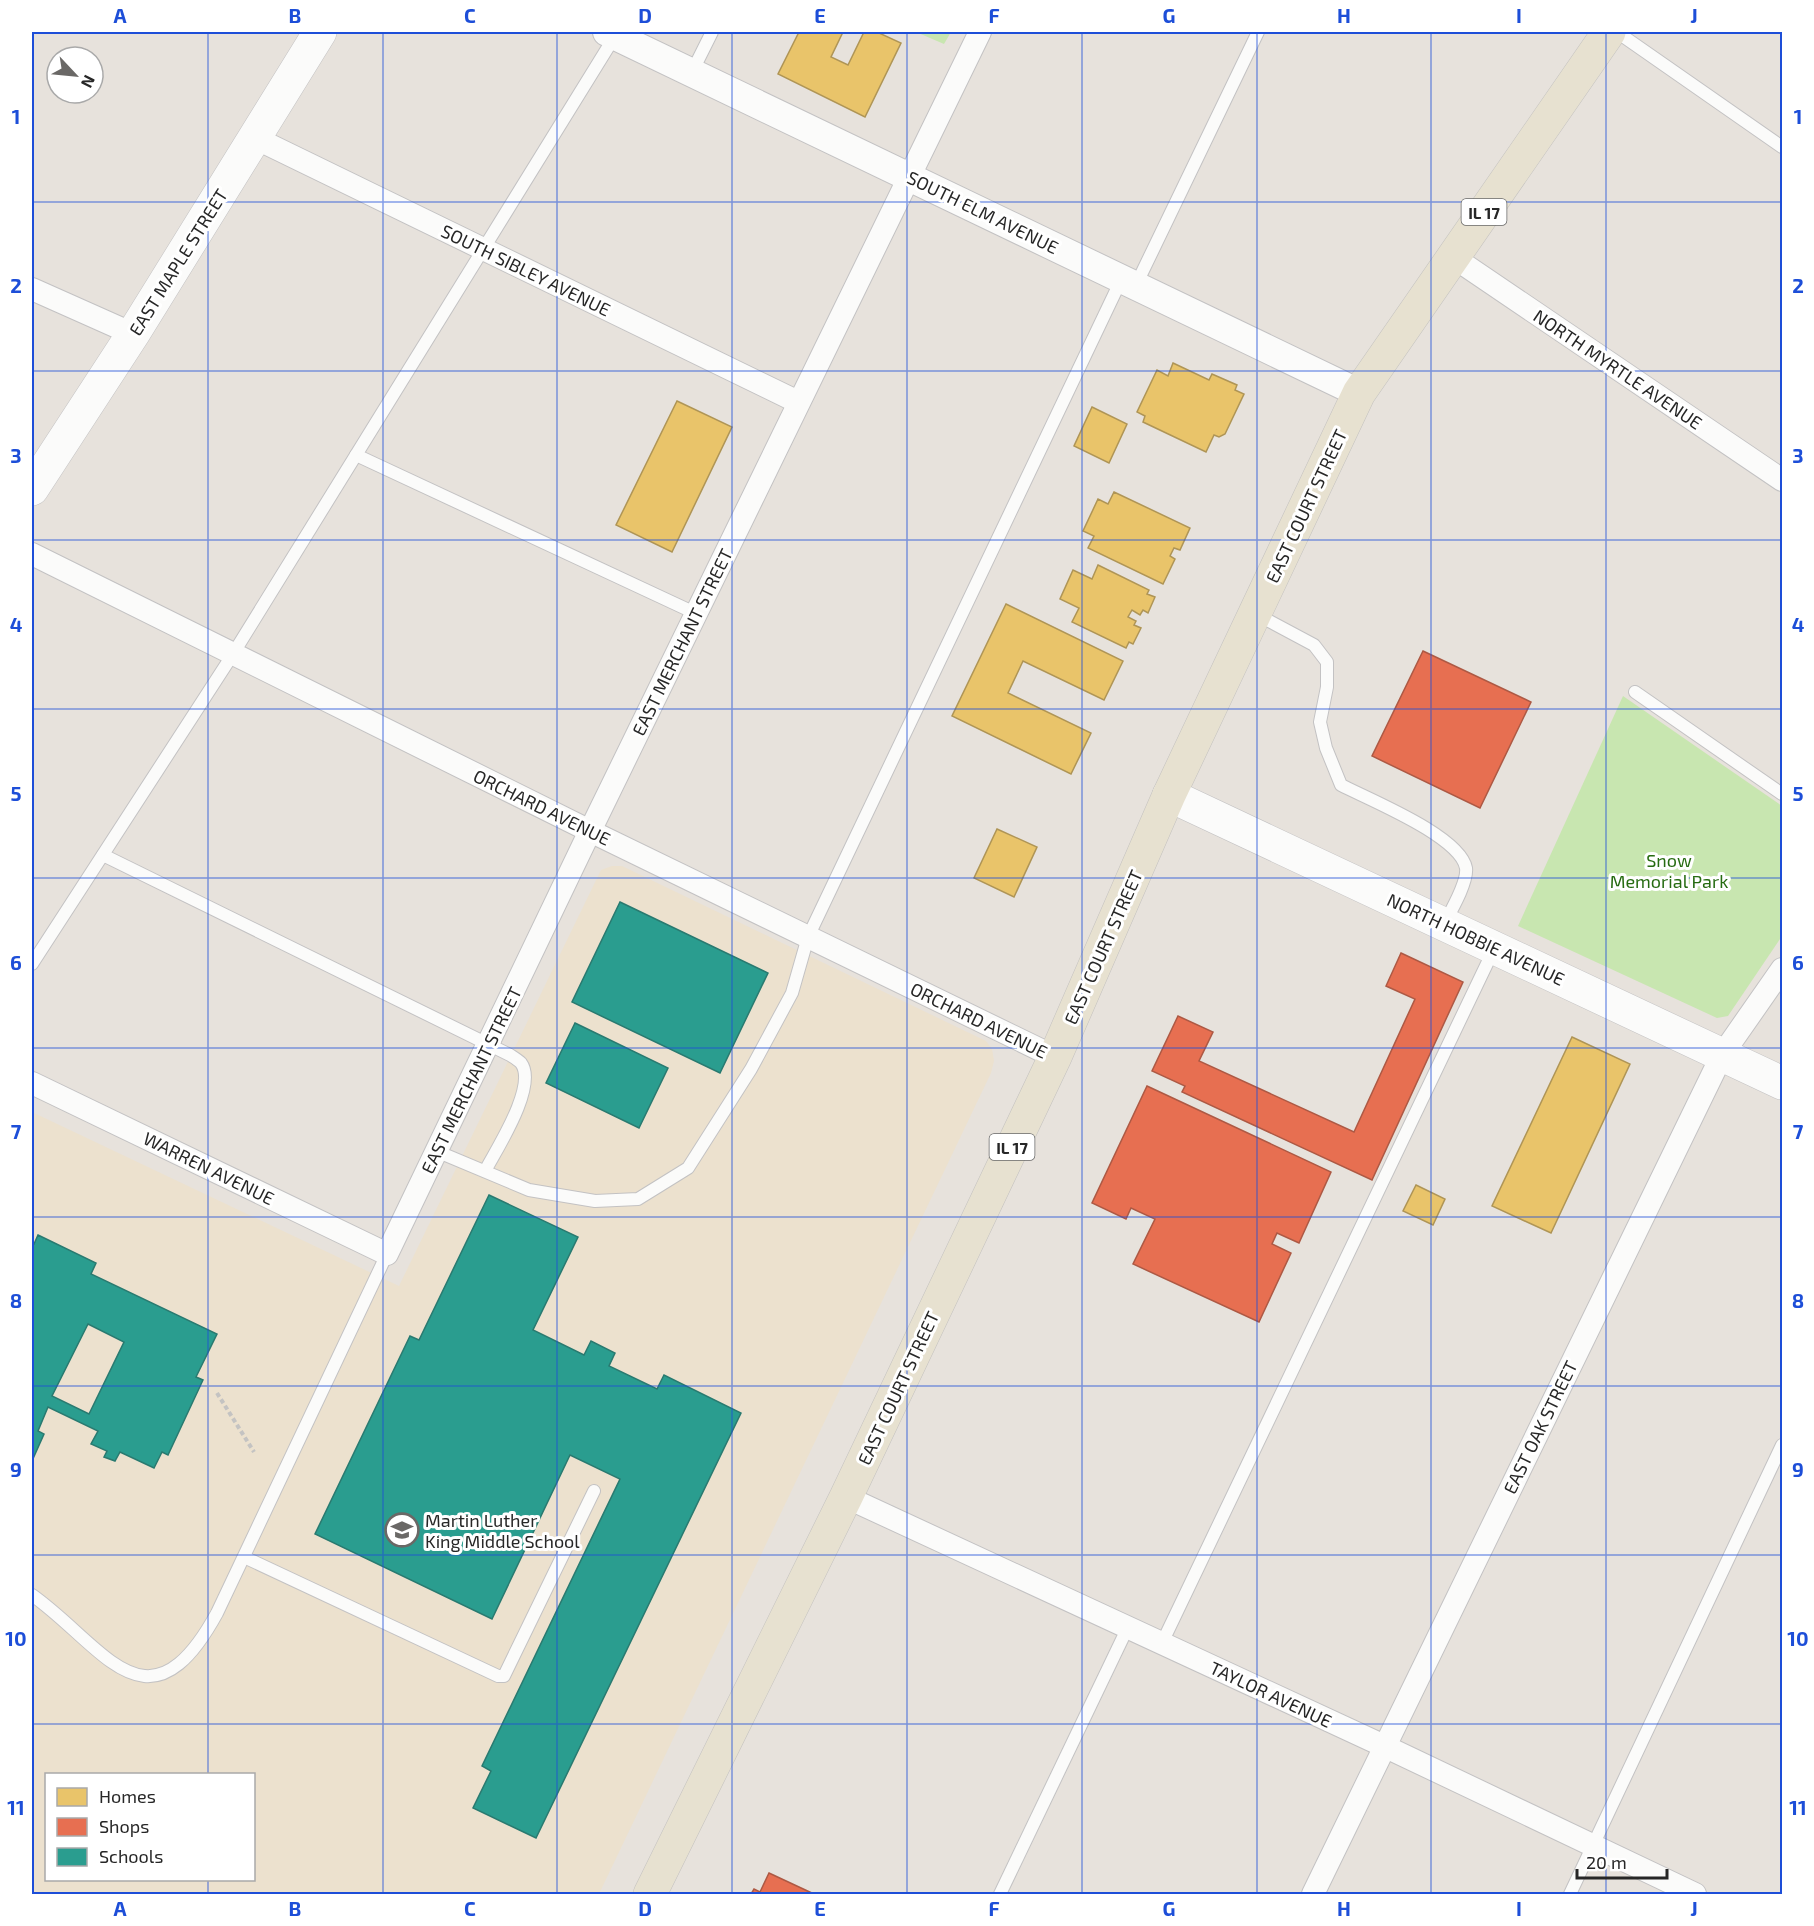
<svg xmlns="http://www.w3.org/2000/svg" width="1814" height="1926" viewBox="0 0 1814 1926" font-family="'Exo 2',sans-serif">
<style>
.education{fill:#ece1ce;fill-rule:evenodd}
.green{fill:#c8e6b0}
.homes{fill:#e9c46a;stroke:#af9556;stroke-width:1.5}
.shops{fill:#e76f51;stroke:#ad5944;stroke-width:1.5}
.schools{fill:#2a9d8f;stroke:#297a70;stroke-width:1.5;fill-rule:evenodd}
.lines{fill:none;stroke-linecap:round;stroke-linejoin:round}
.service-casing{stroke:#c3c2c3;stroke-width:14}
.minor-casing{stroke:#c3c2c3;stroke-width:24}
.tertiary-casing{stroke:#c3c2c3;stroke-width:30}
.secondary-casing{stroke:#c3c2c3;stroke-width:34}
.primary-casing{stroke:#c3c1bf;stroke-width:34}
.path{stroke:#c4c3c2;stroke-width:4;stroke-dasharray:4.5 3;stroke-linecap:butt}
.service{stroke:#fbfbfa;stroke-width:12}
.minor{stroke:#fbfbfa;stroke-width:22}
.tertiary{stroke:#fbfbfa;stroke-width:28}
.secondary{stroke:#fbfbfa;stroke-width:33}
.primary{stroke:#e7e1d0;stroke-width:33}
.grid{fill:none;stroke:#1d4ed8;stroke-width:1.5;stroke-opacity:0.55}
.labels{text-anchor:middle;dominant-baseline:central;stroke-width:6;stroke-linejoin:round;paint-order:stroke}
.shield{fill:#fff;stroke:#686868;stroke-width:1.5}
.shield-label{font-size:16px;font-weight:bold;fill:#272727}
.street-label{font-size:18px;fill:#272727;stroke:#fff}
.park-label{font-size:18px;fill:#266b11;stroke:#fff}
.poi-label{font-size:18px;fill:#272727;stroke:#fff;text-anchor:start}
.neatline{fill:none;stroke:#1d4ed8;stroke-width:2}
.grid-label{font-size:20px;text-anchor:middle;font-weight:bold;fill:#1d4ed8}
</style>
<rect width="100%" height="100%" fill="#e7e2dc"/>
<path class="education" d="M612,866H622L986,1041L992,1049L994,1061L991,1073L599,1894H32V1112L399,1286L601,870ZM46,1774H254V1880H46Z"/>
<g class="green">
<path d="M916,32H951L944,44Z"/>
<path d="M1623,696L1782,806V936L1728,1016L1717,1018L1518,926Z"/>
</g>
<g class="homes">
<path d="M799,32H843L831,57L848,65L864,32H877L901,43L865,117L778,74Z"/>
<path d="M1173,363L1209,380L1212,374L1237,385L1235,390L1244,394L1225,434L1219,437L1214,435L1206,452L1143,422L1145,416L1137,412L1157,370L1168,376Z"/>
<path d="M677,401L732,427L672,552L616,525Z"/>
<path d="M1092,407L1127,424L1109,463L1074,446Z"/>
<path d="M1114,492L1190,528L1180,550L1174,548L1170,556L1175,559L1163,584L1088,548L1094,536L1083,531L1098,499L1108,504Z"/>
<path d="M1098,565L1149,590L1147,594L1155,597L1148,613L1143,610L1140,615L1132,610L1128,617L1136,621L1134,625L1141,628L1133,644L1129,642L1126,648L1072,622L1079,608L1060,599L1073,570L1092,579Z"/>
<path d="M1006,604L1123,661L1104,700L1023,661L1008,693L1091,733L1071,774L952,716Z"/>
<path d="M997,829L1037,847L1014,897L974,878Z"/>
<path d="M1572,1037L1630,1064L1551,1233L1492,1206Z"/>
<path d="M1416,1185L1445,1199L1433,1225L1403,1211Z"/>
</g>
<g class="shops">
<path d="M1423,651L1531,702L1480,808L1372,756Z"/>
<path d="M1401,953L1463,982L1372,1180L1182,1092L1185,1086L1152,1071L1178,1016L1213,1032L1199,1061L1354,1132L1415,999L1386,986Z"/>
<path d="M1147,1086L1331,1172L1299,1243L1277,1233L1272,1244L1291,1253L1259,1322L1133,1264L1155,1219L1131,1208L1126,1219L1092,1203Z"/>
<path d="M769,1873L814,1894H751L754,1889L760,1892Z"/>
</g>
<g class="schools">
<path d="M620,902L768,973L720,1073L572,1002Z"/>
<path d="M575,1023L668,1068L639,1128L546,1083Z"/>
<path d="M489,1195L578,1237L533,1330L584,1355L591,1341L615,1353L609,1366L657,1389L664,1375L741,1413L536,1838L473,1808L491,1771L482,1766L620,1479L570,1455L492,1619L315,1534L410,1336L419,1340Z"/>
<path d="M38,1235L96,1263L91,1274L217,1334L196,1377L203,1380L168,1455L162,1452L154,1468L120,1452L115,1461L104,1457L107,1451L91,1444L98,1431L48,1407L38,1431L44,1434L32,1461V1243L34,1244ZM88,1324L124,1342L89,1414L52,1396Z"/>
</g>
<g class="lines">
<defs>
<g id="service">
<path d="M1617,32L1782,147"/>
<path d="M692,72L712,32"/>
<path d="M1136,285L1258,32"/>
<path d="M356,455L695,613"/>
<path d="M1256,614L1314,645L1327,662V687L1320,722L1326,748L1341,785C1370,800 1460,836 1466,868C1468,882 1451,911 1444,924"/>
<path d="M1635,692L1782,794"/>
<path d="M103,855L510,1055C513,1057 518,1060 521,1063C538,1086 496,1150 485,1171"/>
<path d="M32,964L233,654L615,36"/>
<path d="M436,1151L529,1190L595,1201L638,1199L688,1168L751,1069L792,993L808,937L1122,278"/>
<path d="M244,1557L498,1676H504L594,1491"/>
<path d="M32,1595C104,1646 148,1739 217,1613L387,1254"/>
<path d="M1162,1643L1494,949"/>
<path d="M1000,1894L1128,1627"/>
<path d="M1570,1894L1782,1445"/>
</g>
<g id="minor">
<path d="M255,138L798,402"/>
<path d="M1453,257L1782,480"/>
<path d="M32,289L133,334"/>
<path d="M32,554L590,831L1055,1057"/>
<path d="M32,1083L387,1254L590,831L980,32"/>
<path d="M846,1497L1384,1746L1695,1894"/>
<path d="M1313,1894L1722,1055L1782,969"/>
</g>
<path id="tertiary" d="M607,32L1359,393"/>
<g id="secondary">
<path d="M32,489L133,334L320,32"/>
<path d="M1169,795L1782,1083"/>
</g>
<path id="primary" d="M650,1894L846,1497L1055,1057L1169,795L1359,393L1609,32"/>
</defs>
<use href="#service" class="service-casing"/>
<use href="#minor" class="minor-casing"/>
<use href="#tertiary" class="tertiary-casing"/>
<use href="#secondary" class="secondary-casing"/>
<use href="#primary" class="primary-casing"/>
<path class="path" d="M217,1393L254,1452"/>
<use href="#service" class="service"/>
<use href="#minor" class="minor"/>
<use href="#tertiary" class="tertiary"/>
<use href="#secondary" class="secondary"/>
<use href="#primary" class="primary"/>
</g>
<path class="grid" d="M208,32V1774M383,32V1894M557,32V1894M732,32V1894M907,32V1894M1082,32V1894M1257,32V1894M1431,32V1894M1606,32V1894M32,202H1782M32,371H1782M32,540H1782M32,709H1782M32,878H1782M32,1048H1782M32,1217H1782M32,1386H1782M32,1555H1782M32,1724H1782M208,1880V1894"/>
<defs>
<symbol id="school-ring" viewBox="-11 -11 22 22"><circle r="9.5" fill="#fff" stroke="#6a6866" stroke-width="1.5"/><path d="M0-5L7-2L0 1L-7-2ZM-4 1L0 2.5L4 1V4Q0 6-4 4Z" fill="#6a6866"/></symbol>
</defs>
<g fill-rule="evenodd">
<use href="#school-ring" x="383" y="1511" width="38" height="38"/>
</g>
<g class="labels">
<g class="shield">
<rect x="1461.5" y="199" width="45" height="26" rx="4.5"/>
<rect x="989.5" y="1134" width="45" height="26" rx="4.5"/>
</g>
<g class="shield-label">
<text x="1484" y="212">IL 17</text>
<text x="1012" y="1147">IL 17</text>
</g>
<g class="street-label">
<text transform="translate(983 212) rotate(26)">SOUTH ELM AVENUE</text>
<text transform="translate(178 262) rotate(-58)">EAST MAPLE STREET</text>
<text transform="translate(526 270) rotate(26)">SOUTH SIBLEY AVENUE</text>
<text transform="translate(1618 369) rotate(34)">NORTH MYRTLE AVENUE</text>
<text transform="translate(1306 506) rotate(-65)">EAST COURT STREET</text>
<text transform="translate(682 642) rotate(-64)">EAST MERCHANT STREET</text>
<text transform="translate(542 807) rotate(26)">ORCHARD AVENUE</text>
<text transform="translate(1476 939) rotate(25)">NORTH HOBBIE AVENUE</text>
<text transform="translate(1103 947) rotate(-66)">EAST COURT STREET</text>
<text transform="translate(979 1020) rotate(26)">ORCHARD AVENUE</text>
<text transform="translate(471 1080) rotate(-64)">EAST MERCHANT STREET</text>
<text transform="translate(209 1168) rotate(26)">WARREN AVENUE</text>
<text transform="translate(898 1388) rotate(-65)">EAST COURT STREET</text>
<text transform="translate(1540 1427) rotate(-64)">EAST OAK STREET</text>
<text transform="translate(1271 1694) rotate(25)">TAYLOR AVENUE</text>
</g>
<g class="park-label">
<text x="1669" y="860">Snow<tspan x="1669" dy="21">Memorial Park</tspan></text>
</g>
<g class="poi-label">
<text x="425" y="1520">Martin Luther<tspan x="425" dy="21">King Middle School</tspan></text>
</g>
</g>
<rect width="1814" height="1926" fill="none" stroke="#ffffff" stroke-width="66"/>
<rect x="45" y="1773" width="210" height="108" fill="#ffffff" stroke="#a9a9a9" stroke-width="1.5"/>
<rect x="57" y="1788" width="30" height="18" fill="#e9c46a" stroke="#a9a9a9" stroke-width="1.5"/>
<text x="99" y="1803" font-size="18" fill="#272727">Homes</text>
<rect x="57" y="1818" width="30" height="18" fill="#e76f51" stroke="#a9a9a9" stroke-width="1.5"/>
<text x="99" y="1833" font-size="18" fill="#272727">Shops</text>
<rect x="57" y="1848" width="30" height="18" fill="#2a9d8f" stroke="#a9a9a9" stroke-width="1.5"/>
<text x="99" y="1863" font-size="18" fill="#272727">Schools</text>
<g transform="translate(75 75) rotate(116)"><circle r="28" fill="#ffffff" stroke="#a9a9a9" stroke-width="1.5"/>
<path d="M0-4.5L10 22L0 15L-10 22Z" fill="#6a6866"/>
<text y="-9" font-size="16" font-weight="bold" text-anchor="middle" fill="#272727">N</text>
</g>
<path d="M1577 1869v9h90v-9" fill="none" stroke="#272727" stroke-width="3"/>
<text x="1586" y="1869" font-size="18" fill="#272727" stroke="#ffffff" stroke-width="4.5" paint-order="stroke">20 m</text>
<rect x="33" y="33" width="1748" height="1860" class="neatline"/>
<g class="grid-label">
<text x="120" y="23">A</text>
<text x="295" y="23">B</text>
<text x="470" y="23">C</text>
<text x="645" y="23">D</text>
<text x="820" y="23">E</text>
<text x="994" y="23">F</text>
<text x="1169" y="23">G</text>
<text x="1344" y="23">H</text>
<text x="1519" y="23">I</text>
<text x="1694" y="23">J</text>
<text x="16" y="124">1</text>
<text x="1798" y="124">1</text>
<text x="16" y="293">2</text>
<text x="1798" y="293">2</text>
<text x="16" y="463">3</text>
<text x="1798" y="463">3</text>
<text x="16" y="632">4</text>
<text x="1798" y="632">4</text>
<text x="16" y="801">5</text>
<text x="1798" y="801">5</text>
<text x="16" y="970">6</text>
<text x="1798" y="970">6</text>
<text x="16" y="1139">7</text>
<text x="1798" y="1139">7</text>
<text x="16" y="1308">8</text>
<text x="1798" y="1308">8</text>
<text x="16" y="1477">9</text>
<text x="1798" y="1477">9</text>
<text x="16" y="1646">10</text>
<text x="1798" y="1646">10</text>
<text x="16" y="1815">11</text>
<text x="1798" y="1815">11</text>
<text x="120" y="1916">A</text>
<text x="295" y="1916">B</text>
<text x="470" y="1916">C</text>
<text x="645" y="1916">D</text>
<text x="820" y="1916">E</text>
<text x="994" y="1916">F</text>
<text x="1169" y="1916">G</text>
<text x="1344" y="1916">H</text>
<text x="1519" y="1916">I</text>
<text x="1694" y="1916">J</text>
</g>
</svg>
